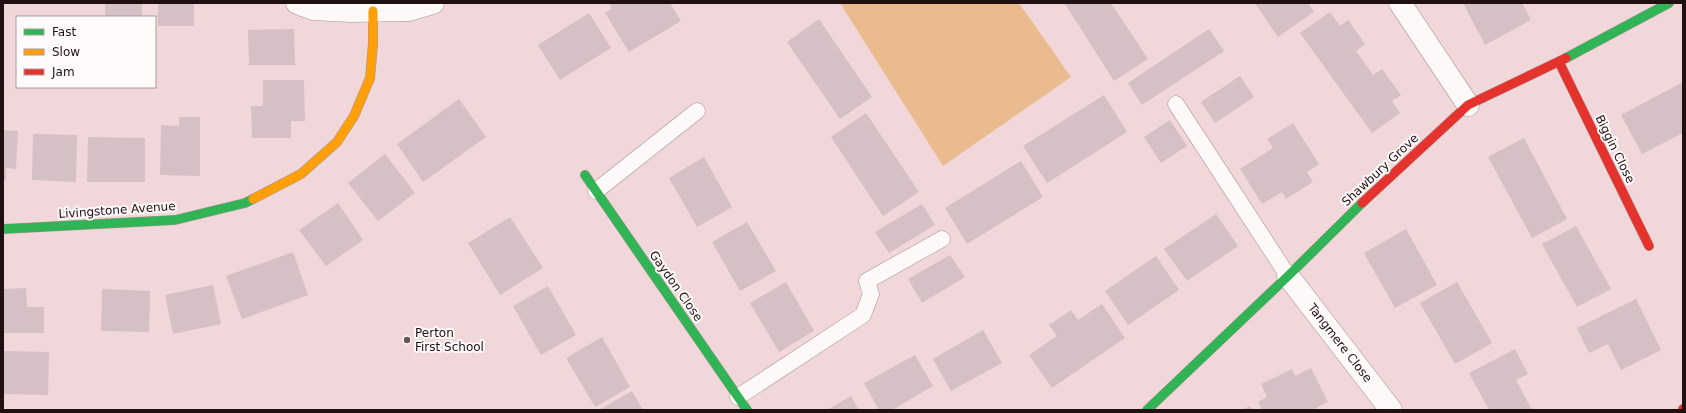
<svg xmlns="http://www.w3.org/2000/svg" width="1686" height="413" viewBox="0 0 1686 413" font-family="'DejaVu Sans',sans-serif">
<style>
.green{fill:#eabb8e}
.building{fill:#d4c0c5}
.lines{fill:none;stroke-linecap:round;stroke-linejoin:round}
.lane-casing{stroke:#a79395;stroke-width:17}
.street-casing{stroke:#a79395;stroke-width:23}
.fast-casing{stroke:#a79395;stroke-width:10}
.slow-casing{stroke:#a79395;stroke-width:10}
.jam-casing{stroke:#a79395;stroke-width:10}
.lane{stroke:#fdf9f9;stroke-width:16}
.street{stroke:#fdf9f9;stroke-width:22}
.fast{stroke:#30b455;stroke-width:9}
.slow{stroke:#ff9f0a;stroke-width:9}
.jam{stroke:#e5322d;stroke-width:9}
.poi-dot{fill:#695658;stroke:#fffafa;stroke-width:1.5}
.labels{text-anchor:middle;dominant-baseline:central;stroke-width:4;stroke-linejoin:round;paint-order:stroke}
.street-label{font-size:12px;fill:#201012;stroke:#fffafa}
.poi-label{font-size:12px;fill:#201012;stroke:#fffafa;text-anchor:start}
</style>
<rect width="100%" height="100%" fill="#f1d7d9"/>
<path class="green" d="M840,3H1019L1071,77L943,166Z"/>
<g class="building">
<rect x="105" y="3" width="37" height="14"/>
<rect x="158" y="3" width="36" height="23"/>
<path d="M609,3H670L681,21L629,52L605,13L612,8Z"/>
<path d="M1067,3H1111L1148,59L1114,81L1065,4Z"/>
<path d="M1255,3H1308L1314,12L1278,37Z"/>
<path d="M1463,3H1522L1531,20L1485,45Z"/>
<path d="M1330,12L1340,26L1348,20L1365,44L1356,51L1373,75L1382,69L1401,95L1392,101L1400,113L1372,133L1300,33Z"/>
<path d="M589,13L611,48L560,80L538,45Z"/>
<path d="M819,19L872,97L840,119L787,42Z"/>
<path d="M294,29L295,65H249L248,30Z"/>
<path d="M1209,29L1224,51L1142,105L1128,83Z"/>
<path d="M1240,76L1254,97L1215,123L1201,102Z"/>
<path d="M263,80H304L305,121H291V138H252L251,106H263Z"/>
<path d="M1683,82V133L1642,154L1621,115Z"/>
<path d="M1104,95L1127,132L1047,183L1023,146Z"/>
<path d="M459,99L486,137L423,182L397,144Z"/>
<path d="M866,113L919,192L883,216L831,137Z"/>
<path d="M179,117H200V176L160,175L161,125L179,126Z"/>
<path d="M1170,120L1187,146L1161,163L1144,137Z"/>
<path d="M1293,123L1319,164L1307,172L1313,182L1286,199L1282,192L1262,204L1240,169L1273,148L1267,139Z"/>
<path d="M3,130L18,131L16,169L6,168V180L3,179Z"/>
<path d="M33,134L77,135L76,182L32,180Z"/>
<path d="M88,137L145,138V182H87Z"/>
<path d="M1524,138L1567,219L1532,238L1488,157Z"/>
<path d="M385,154L415,193L378,221L348,183Z"/>
<path d="M704,157L732,207L697,227L669,178Z"/>
<path d="M1021,161L1043,197L967,244L945,208Z"/>
<path d="M338,203L363,240L326,266L299,230Z"/>
<path d="M922,204L935,225L889,253L875,232Z"/>
<path d="M1216,214L1238,246L1187,281L1164,249Z"/>
<path d="M510,217L543,268L500,295L468,243Z"/>
<path d="M747,222L776,271L740,291L712,242Z"/>
<path d="M1576,226L1611,289L1577,307L1542,244Z"/>
<path d="M1406,229L1437,285L1395,308L1364,253Z"/>
<path d="M293,252L308,295L242,319L226,276Z"/>
<path d="M950,255L965,277L922,303L908,279Z"/>
<path d="M1156,256L1179,290L1128,325L1105,291Z"/>
<path d="M786,282L814,331L779,352L750,303Z"/>
<path d="M1457,282L1492,343L1455,364L1420,303Z"/>
<path d="M213,285L221,324L173,334L165,295Z"/>
<path d="M548,286L576,335L541,355L513,306Z"/>
<path d="M26,288L27,307H44V333H3V289Z"/>
<path d="M102,289L150,291L149,332L101,331Z"/>
<path d="M1636,299L1661,350L1621,370L1608,344L1589,353L1577,328Z"/>
<path d="M1102,304L1125,338L1052,388L1029,355L1057,336L1049,325L1071,310L1078,320Z"/>
<path d="M983,330L1002,363L951,391L933,359Z"/>
<path d="M602,337L630,387L595,407L566,358Z"/>
<path d="M1515,349L1528,374L1516,380L1532,410H1489L1469,373Z"/>
<path d="M3,351L49,352L48,395L3,394Z"/>
<path d="M915,355L933,386L892,410H879L864,383Z"/>
<path d="M1311,368L1328,402L1312,410H1262L1258,402L1267,397L1261,384L1292,369L1295,376Z"/>
<path d="M632,391L643,410H599Z"/>
<path d="M851,396L859,410H827Z"/>
<path d="M1250,406L1252,410H1242Z"/>
</g>
<g class="lines">
<defs>
<g id="lane">
<path d="M1176,104L1288,276"/>
<path d="M596,191L697,111"/>
<path d="M738,397L863,315L871,294L867,281L942,239"/>
</g>
<g id="street">
<path d="M297,3L313,9L351,11L409,10L433,3"/>
<path d="M1400,3L1468,105"/>
<path d="M1288,276L1391,410"/>
</g>
<g id="fast">
<path d="M1566,58L1669,3"/>
<path d="M585,175L747,410"/>
<path d="M3,229L175,220L245,203L253,199"/>
<path d="M1147,410L1288,276L1362,203"/>
</g>
<path id="slow" d="M253,199L301,174L337,142L354,116L370,78L373,44V11"/>
<g id="jam">
<path d="M1559,62L1649,246"/>
<path d="M1362,203L1468,105L1566,58"/>
<path d="M1683,409V410"/>
</g>
</defs>
<use href="#lane" class="lane-casing"/>
<use href="#street" class="street-casing"/>
<use href="#fast" class="fast-casing"/>
<use href="#slow" class="slow-casing"/>
<use href="#jam" class="jam-casing"/>
<use href="#lane" class="lane"/>
<use href="#street" class="street"/>
<use href="#fast" class="fast"/>
<use href="#slow" class="slow"/>
<use href="#jam" class="jam"/>
</g>
<circle class="poi-dot" cx="407" cy="340" r="4"/>
<g class="labels">
<g class="street-label">
<text transform="translate(1615 149) rotate(64)">Biggin Close</text>
<text transform="translate(1380 170) rotate(-43)">Shawbury Grove</text>
<text transform="translate(117 210) rotate(-4)">Livingstone Avenue</text>
<text transform="translate(676 286) rotate(55)">Gaydon Close</text>
<text transform="translate(1340 343) rotate(52)">Tangmere Close</text>
</g>
<g class="poi-label">
<text x="415" y="333">Perton<tspan x="415" dy="14">First School</tspan></text>
</g>
</g>
<rect width="1686" height="413" fill="none" stroke="#201012" stroke-width="8"/>
<rect x="16" y="16" width="140" height="72" fill="#fffafa" stroke="#a69c9d"/>
<rect x="24" y="29" width="20" height="6" fill="#30b455" stroke="#a69c9d"/>
<text x="52" y="36" font-size="12" fill="#201012">Fast</text>
<rect x="24" y="49" width="20" height="6" fill="#ff9f0a" stroke="#a69c9d"/>
<text x="52" y="56" font-size="12" fill="#201012">Slow</text>
<rect x="24" y="69" width="20" height="6" fill="#e5322d" stroke="#a69c9d"/>
<text x="52" y="76" font-size="12" fill="#201012">Jam</text>
</svg>
